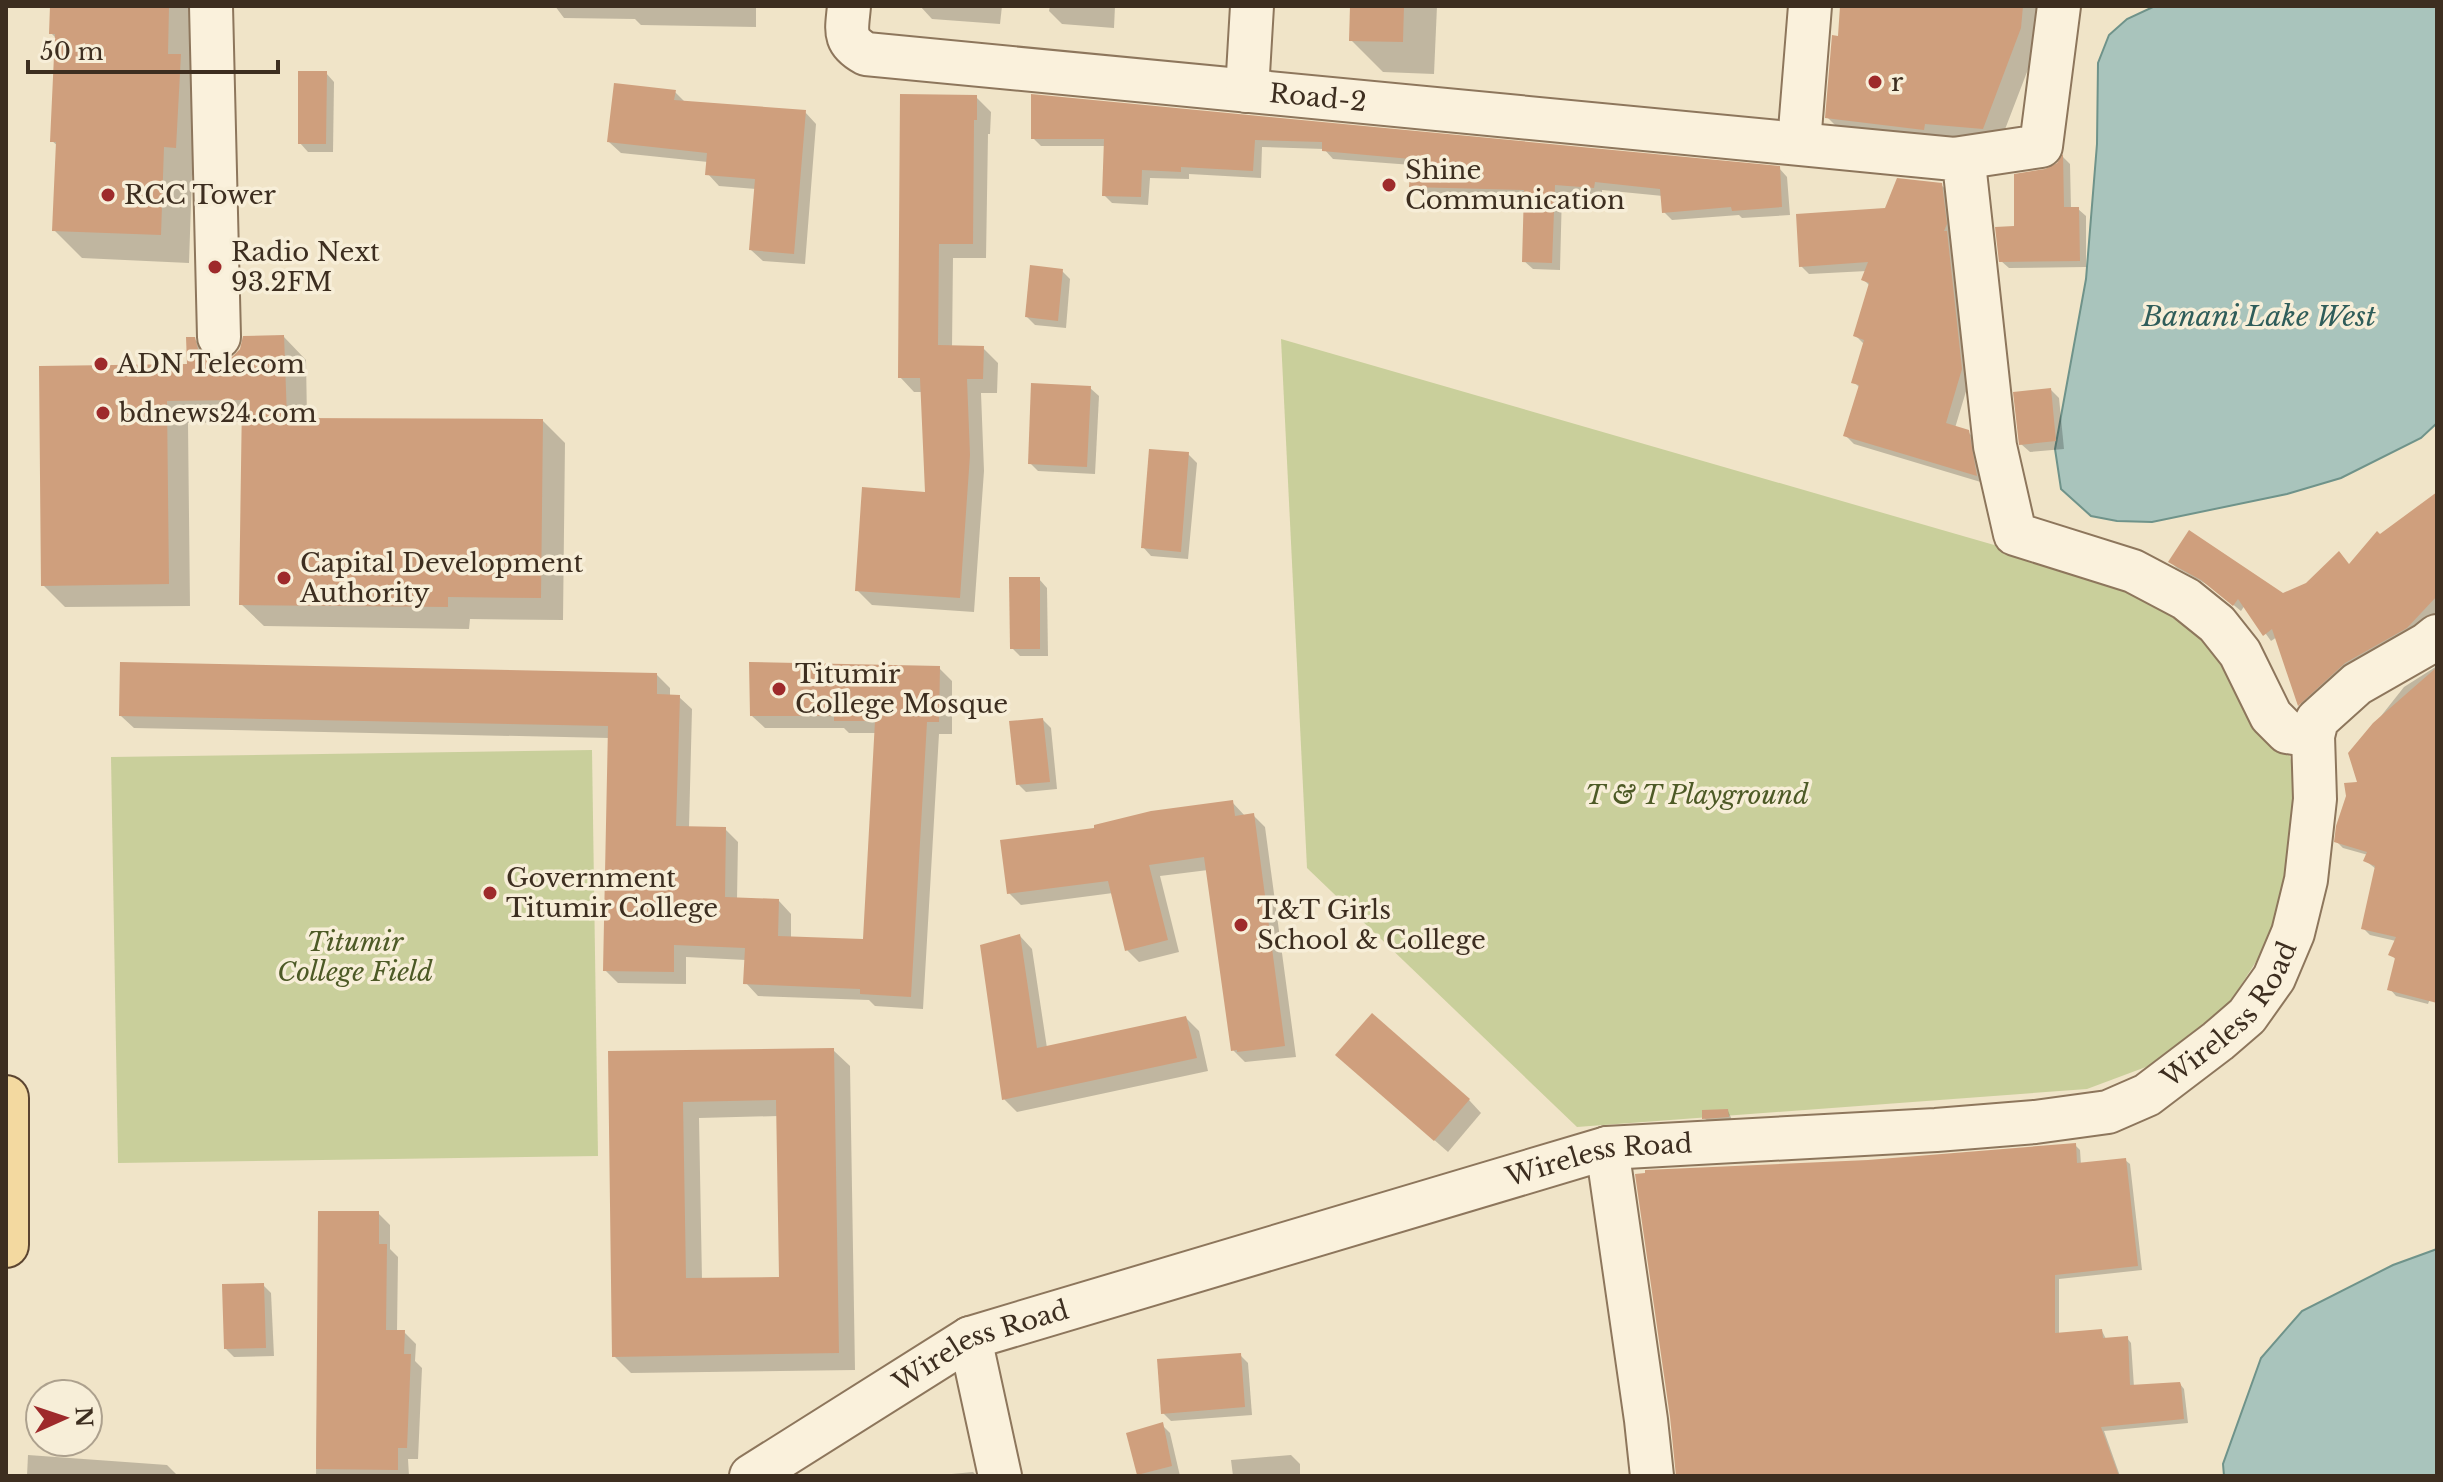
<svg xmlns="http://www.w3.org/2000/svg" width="2443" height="1482" viewBox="0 0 2443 1482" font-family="'Libre Baskerville',serif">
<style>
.green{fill:#c9cf9b}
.water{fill:#a9c4bc;stroke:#6f938a;stroke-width:2}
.shadow{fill:#0003;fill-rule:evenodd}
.building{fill:#cf9f7d;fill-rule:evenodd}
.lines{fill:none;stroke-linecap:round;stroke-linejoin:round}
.minor-casing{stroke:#8d765c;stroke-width:46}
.major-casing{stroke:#5b4430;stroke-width:48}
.minor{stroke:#faf1dc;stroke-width:42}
.major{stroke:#f3d9a0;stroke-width:44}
.poi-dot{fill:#9e2a2b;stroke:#f7eed8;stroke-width:3}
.labels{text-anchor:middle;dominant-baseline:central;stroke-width:7;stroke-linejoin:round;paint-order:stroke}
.poi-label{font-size:26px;fill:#3d2e20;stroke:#f7eed8;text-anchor:start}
.street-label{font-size:26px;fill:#3d2e20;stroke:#f7eed8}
.park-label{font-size:26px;font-style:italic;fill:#4d5a26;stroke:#f7eed8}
.water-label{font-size:28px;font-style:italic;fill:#2f5d5a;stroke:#f7eed8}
</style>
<rect width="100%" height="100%" fill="#f0e4c8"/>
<g class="green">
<path d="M1281,339L2174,597L2278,715L2300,792L2288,876L2268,943L2225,1010L2170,1058L2087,1089L1577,1127L1307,868Z"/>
<path d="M592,750L598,1156L118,1163L111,757Z"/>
</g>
<g class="water">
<path d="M2155,6H2437V423L2421,438L2341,478L2287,494L2152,522L2117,521L2091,516L2061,489L2055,449L2086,279L2097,144L2098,63L2109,35L2127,19Z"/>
<path d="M2437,1249V1476H2224L2223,1464L2261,1358L2302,1311L2393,1265Z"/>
</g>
<g class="shadow">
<path d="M52,6H197L204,175H192L189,263L82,258L54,230L58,146L52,141L57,39L51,33Z"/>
<path d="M555,6H756V27L641,25L635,19L564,18Z"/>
<path d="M920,6H1002L1000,24L932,19Z"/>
<path d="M1050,6H1115L1114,28L1062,24L1049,11Z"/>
<path d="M1352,6H1437L1434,74L1383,72L1351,40Z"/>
<path d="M1842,6H2039L2037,46L1999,145L1844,134L1827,117L1840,38Z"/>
<path d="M326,73L334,82L333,152H308L300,143Z"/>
<path d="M675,92L686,103L805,112L816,124L805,264L763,261L751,250L756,189L719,186L708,174V162L621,153L609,142Z"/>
<path d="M1033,96L1779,168L1787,177L1790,215L1742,218L1739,215L1672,220L1664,212L1663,196L1602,190V195L1562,192L1560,270L1533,269L1524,261L1526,197L1420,195L1412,186V165L1333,159L1324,149L1262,147L1261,178L1189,174V179L1150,178L1148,205L1112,203L1104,195L1105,146H1041L1033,138Z"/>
<path d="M976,97L991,112L990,134H988L986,258H953L952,348H983L998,363L997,393H981L984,471L974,612L872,605L857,590L927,494L923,392H914L900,377Z"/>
<path d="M2063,157L2070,164L2071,209H2078L2086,216V267L2009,268L2001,261L2016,227L2046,171L2059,165Z"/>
<path d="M1941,185L1950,193L1970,378L1955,428L1968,432L1977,441L1984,483L1854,444L1845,435L1860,388L1854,382L1865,345L1856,336L1870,286L1863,279L1867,271L1809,274L1801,266L1886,210Z"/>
<path d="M1062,271L1070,279L1066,328L1035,325L1027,317Z"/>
<path d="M284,337L306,360L307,420L543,421L565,443L563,620L470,619L469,629L264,626L241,604L244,422L188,423L190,606L65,607L43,585L189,366L194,339L220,363Z"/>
<path d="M1090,388L1099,396L1095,474L1038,471L1030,463Z"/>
<path d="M2051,390L2059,398L2064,449L2030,452L2021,444Z"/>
<path d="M1188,454L1197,463L1188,559L1151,556L1143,547Z"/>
<path d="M2437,494V620L2307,710L2301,704L2277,637L2271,641L2245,605L2241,611L2210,586L2177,568L2170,562L2283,596L2350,565L2380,536Z"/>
<path d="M1039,579L1047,588L1048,656H1020L1012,648Z"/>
<path d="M2437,666V980L2428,1004L2396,996L2390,989L2396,960L2391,954L2396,941L2370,935L2363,928L2376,869L2366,861L2368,855L2343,848L2336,841L2360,783L2351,754L2404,687Z"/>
<path d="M939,668L952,681V734H939L923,1009L875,1006L869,1000L758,996L746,983V960L686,957V984L618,983L605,970L609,738L134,728L121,716L657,675L670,688V696L679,697L692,709L689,828L725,829L738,842L737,899L779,901L791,914V938L865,941L876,733H849L844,728H765L752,716Z"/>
<path d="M1043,720L1051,728L1057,789L1026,792L1018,784Z"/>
<path d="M1232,802L1245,816L1253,815L1265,827L1296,1057L1245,1062L1233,1050L1208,870L1160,876L1179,952L1139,962L1127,950L1113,893L1021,905L1009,893L1097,830Z"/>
<path d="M1020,936L1032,949L1047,1048L1186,1018L1199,1031L1208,1071L1017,1112L1004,1099Z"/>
<path d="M833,1050L850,1066L855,1370L631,1373L614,1356L610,1053ZM778,1116L781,1279L702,1280L699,1118Z"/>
<path d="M1351,1067L1469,1100L1481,1113L1448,1152Z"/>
<path d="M1728,1111L1732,1120L1708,1121L1704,1118Z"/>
<path d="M2075,1145L2080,1150L2081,1165L2125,1160L2130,1164L2142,1270L2059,1279V1335L2102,1331L2106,1339L2127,1338L2131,1343L2134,1387L2180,1384L2184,1389L2188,1423L2104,1431L2120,1476H1677L1868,1162Z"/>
<path d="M320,1213H378L390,1225V1249L398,1257L397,1332H404L416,1344L415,1361L422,1368L418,1459H408L409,1476H316Z"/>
<path d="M263,1285L271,1293L274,1356L234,1357L226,1349Z"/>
<path d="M1240,1355L1248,1363L1252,1415L1171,1421L1163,1413Z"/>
<path d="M1162,1425L1170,1433L1180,1476H1139L1128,1434Z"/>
<path d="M28,1455L167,1465L178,1476H27Z"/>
<path d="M1291,1455L1300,1464V1476H1233L1231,1460Z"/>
<path d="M973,1472L977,1476H941V1475Z"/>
</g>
<g class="building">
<path d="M50,6H169L168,54H181L176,148L164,147L161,235L52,231L56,142H50L55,34H49Z"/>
<path d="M1350,6H1404L1403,42L1349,41Z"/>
<path d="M1840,6H2023L2021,28L1983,129L1925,124L1924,130L1825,118L1832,35L1838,36Z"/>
<path d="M298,71H327L326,144H298Z"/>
<path d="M614,83L676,90L674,100L806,110L794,254L749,250L755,179L705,175L707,153L607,142Z"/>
<path d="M900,94L977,95V120H974L973,244H939L938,345L984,346L983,379H967L970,455L960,598L855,591L862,487L925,492L920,378H898Z"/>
<path d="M1031,94L1780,166L1782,207L1732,211L1731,207L1662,213L1660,189L1595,182L1594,188L1555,185L1552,263L1522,262L1524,190L1409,187L1411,159L1322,151V142L1255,140L1253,171L1181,167V172L1142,170L1141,197L1102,196L1104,139H1031Z"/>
<path d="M2063,154L2064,207H2079L2080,261L1999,262L1995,227L2014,226V174L2045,169L2057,163Z"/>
<path d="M1897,178L1942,183L1947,224L1944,231H1947L1962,369L1946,423L1969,430L1977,476L1843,436L1859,385L1851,383L1864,340L1853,336L1869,283L1861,280L1868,262L1799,267L1796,214L1885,208Z"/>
<path d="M1030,265L1063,269L1058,321L1025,317Z"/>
<path d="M284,335L287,418L543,419L541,598L448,597V607L239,605L242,400L167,401L169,584L41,586L39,366L187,364L186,337H195L198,349L207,358L220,361L232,357L240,349L243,336Z"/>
<path d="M1031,383L1091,386L1087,467L1028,464Z"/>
<path d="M2051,388L2056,441L2019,445L2013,392Z"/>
<path d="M1149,449L1189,452L1181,552L1141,548Z"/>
<path d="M2437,492V596L2407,628L2345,663L2298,706L2272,629L2263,636L2238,599L2233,606L2201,580L2168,562L2189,530L2283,593L2306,583L2339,551L2349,564L2377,531L2380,534Z"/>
<path d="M1009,577H1040V649H1010Z"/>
<path d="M120,662L657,673V694L680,695L676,826L726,827L725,897L779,899L778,936L863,939L875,721H834V716H750L749,662L940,666L939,722H927L911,997L860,994V989L743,984L745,948L674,945V972L603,971L608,726L119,716Z"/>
<path d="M2437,667V1003L2387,990L2395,958L2388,955L2396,937L2361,929L2375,866L2363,861L2367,852L2334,842L2336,826L2346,796L2344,783L2357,782L2348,753L2373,723Z"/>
<path d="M1043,718L1050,782L1016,785L1009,721Z"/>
<path d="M1233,800L1235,816L1254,813L1285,1046L1237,1052V1050L1231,1051L1204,857L1149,865L1168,940L1125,951L1108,881L1007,894L1000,840L1094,828V825L1151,811Z"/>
<path d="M1020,934L1037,1048L1186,1016L1197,1058L1002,1100L980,945Z"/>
<path d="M1372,1013L1470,1099L1434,1141L1335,1055Z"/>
<path d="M834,1048L839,1353L612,1357L608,1051ZM776,1100L779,1277L686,1278L683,1102Z"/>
<path d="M1728,1109L1729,1117L1702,1119V1110Z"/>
<path d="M2076,1143L2077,1163L2126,1158L2138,1266L2055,1275V1333L2102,1329L2103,1338L2128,1336L2130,1385L2180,1382L2181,1385L2184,1419L2101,1427L2119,1476H1676L1670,1417L1635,1174L1645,1173V1170L1868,1160Z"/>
<path d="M318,1211H379V1244H387L386,1330H405L404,1354H411L407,1448H398V1470L316,1469Z"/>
<path d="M264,1283L266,1348L224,1349L222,1284Z"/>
<path d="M1241,1353L1245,1407L1161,1414L1157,1359Z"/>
<path d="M1163,1422L1172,1466L1137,1475L1126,1433Z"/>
</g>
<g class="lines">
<defs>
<g id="minor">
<path d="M211,6L219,337"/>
<path id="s1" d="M849,6C847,30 842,41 866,54L1954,159L1962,164L1965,172L1995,446L2015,534L2133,571L2186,599L2217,624L2240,653L2271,716L2287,732L2313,736"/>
<path d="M1247,91L1252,6"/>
<path d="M1799,143L1810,6"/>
<path d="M1954,159L2041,146L2059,6"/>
<path d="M1607,1148L1646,1420L1652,1476"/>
<path d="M970,1338L1000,1476"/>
<path id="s2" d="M751,1476L970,1338L1607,1148L1936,1130L2035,1122L2108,1112L2147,1095L2218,1041L2247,1016L2274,978L2293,933L2306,880L2315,799L2313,736L2317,720L2357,684L2427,644L2437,636"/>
</g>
<path id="major" d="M6,1098V1245"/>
</defs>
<use href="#minor" class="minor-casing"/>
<use href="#major" class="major-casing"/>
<use href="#minor" class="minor"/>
<use href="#major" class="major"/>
</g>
<g class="poi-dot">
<circle cx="1875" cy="82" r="8"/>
<circle cx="1389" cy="185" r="8"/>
<circle cx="108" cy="195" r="8"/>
<circle cx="215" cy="267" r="8"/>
<circle cx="101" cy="364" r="8"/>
<circle cx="103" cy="413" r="8"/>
<circle cx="284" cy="578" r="8"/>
<circle cx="779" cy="689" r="8"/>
<circle cx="490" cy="893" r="8"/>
<circle cx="1241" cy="925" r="8"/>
</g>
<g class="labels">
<g class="poi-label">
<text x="1891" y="82">r</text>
<text x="1405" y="170">Shine<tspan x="1405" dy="30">Communication</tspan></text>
<text x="124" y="195">RCC Tower</text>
<text x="231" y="252">Radio Next<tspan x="231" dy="30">93.2FM</tspan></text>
<text x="117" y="364">ADN Telecom</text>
<text x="119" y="413">bdnews24.com</text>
<text x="300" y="563">Capital Development<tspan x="300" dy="30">Authority</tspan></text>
<text x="795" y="674">Titumir<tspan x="795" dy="30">College Mosque</tspan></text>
<text x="506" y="878">Government<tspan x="506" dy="30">Titumir College</tspan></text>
<text x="1257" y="910">T&amp;T Girls<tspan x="1257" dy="30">School &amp; College</tspan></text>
</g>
<g class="street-label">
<text stroke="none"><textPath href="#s1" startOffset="510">Road-2</textPath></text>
<text stroke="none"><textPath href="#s2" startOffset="1586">Wireless Road</textPath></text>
<text stroke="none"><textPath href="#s2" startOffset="914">Wireless Road</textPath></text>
<text stroke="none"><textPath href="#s2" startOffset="266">Wireless Road</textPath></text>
</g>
<g class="park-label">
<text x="1697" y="795">T &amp; T Playground</text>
<text x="355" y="942">Titumir<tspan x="355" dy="30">College Field</tspan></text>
</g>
<g class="water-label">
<text x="2259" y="316">Banani Lake West</text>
</g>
</g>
<rect width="2443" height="1482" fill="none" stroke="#3d2e20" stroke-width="16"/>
<g transform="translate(64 1418) rotate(87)"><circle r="38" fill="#f7eed8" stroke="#ada18e" stroke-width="2"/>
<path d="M0-6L14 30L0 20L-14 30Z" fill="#9e2a2b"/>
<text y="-12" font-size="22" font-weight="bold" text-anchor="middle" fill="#3d2e20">N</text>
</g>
<path d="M28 60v12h250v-12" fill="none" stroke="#3d2e20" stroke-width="4"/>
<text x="40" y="60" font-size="24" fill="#3d2e20" stroke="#f7eed8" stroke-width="6" paint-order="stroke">50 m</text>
</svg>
